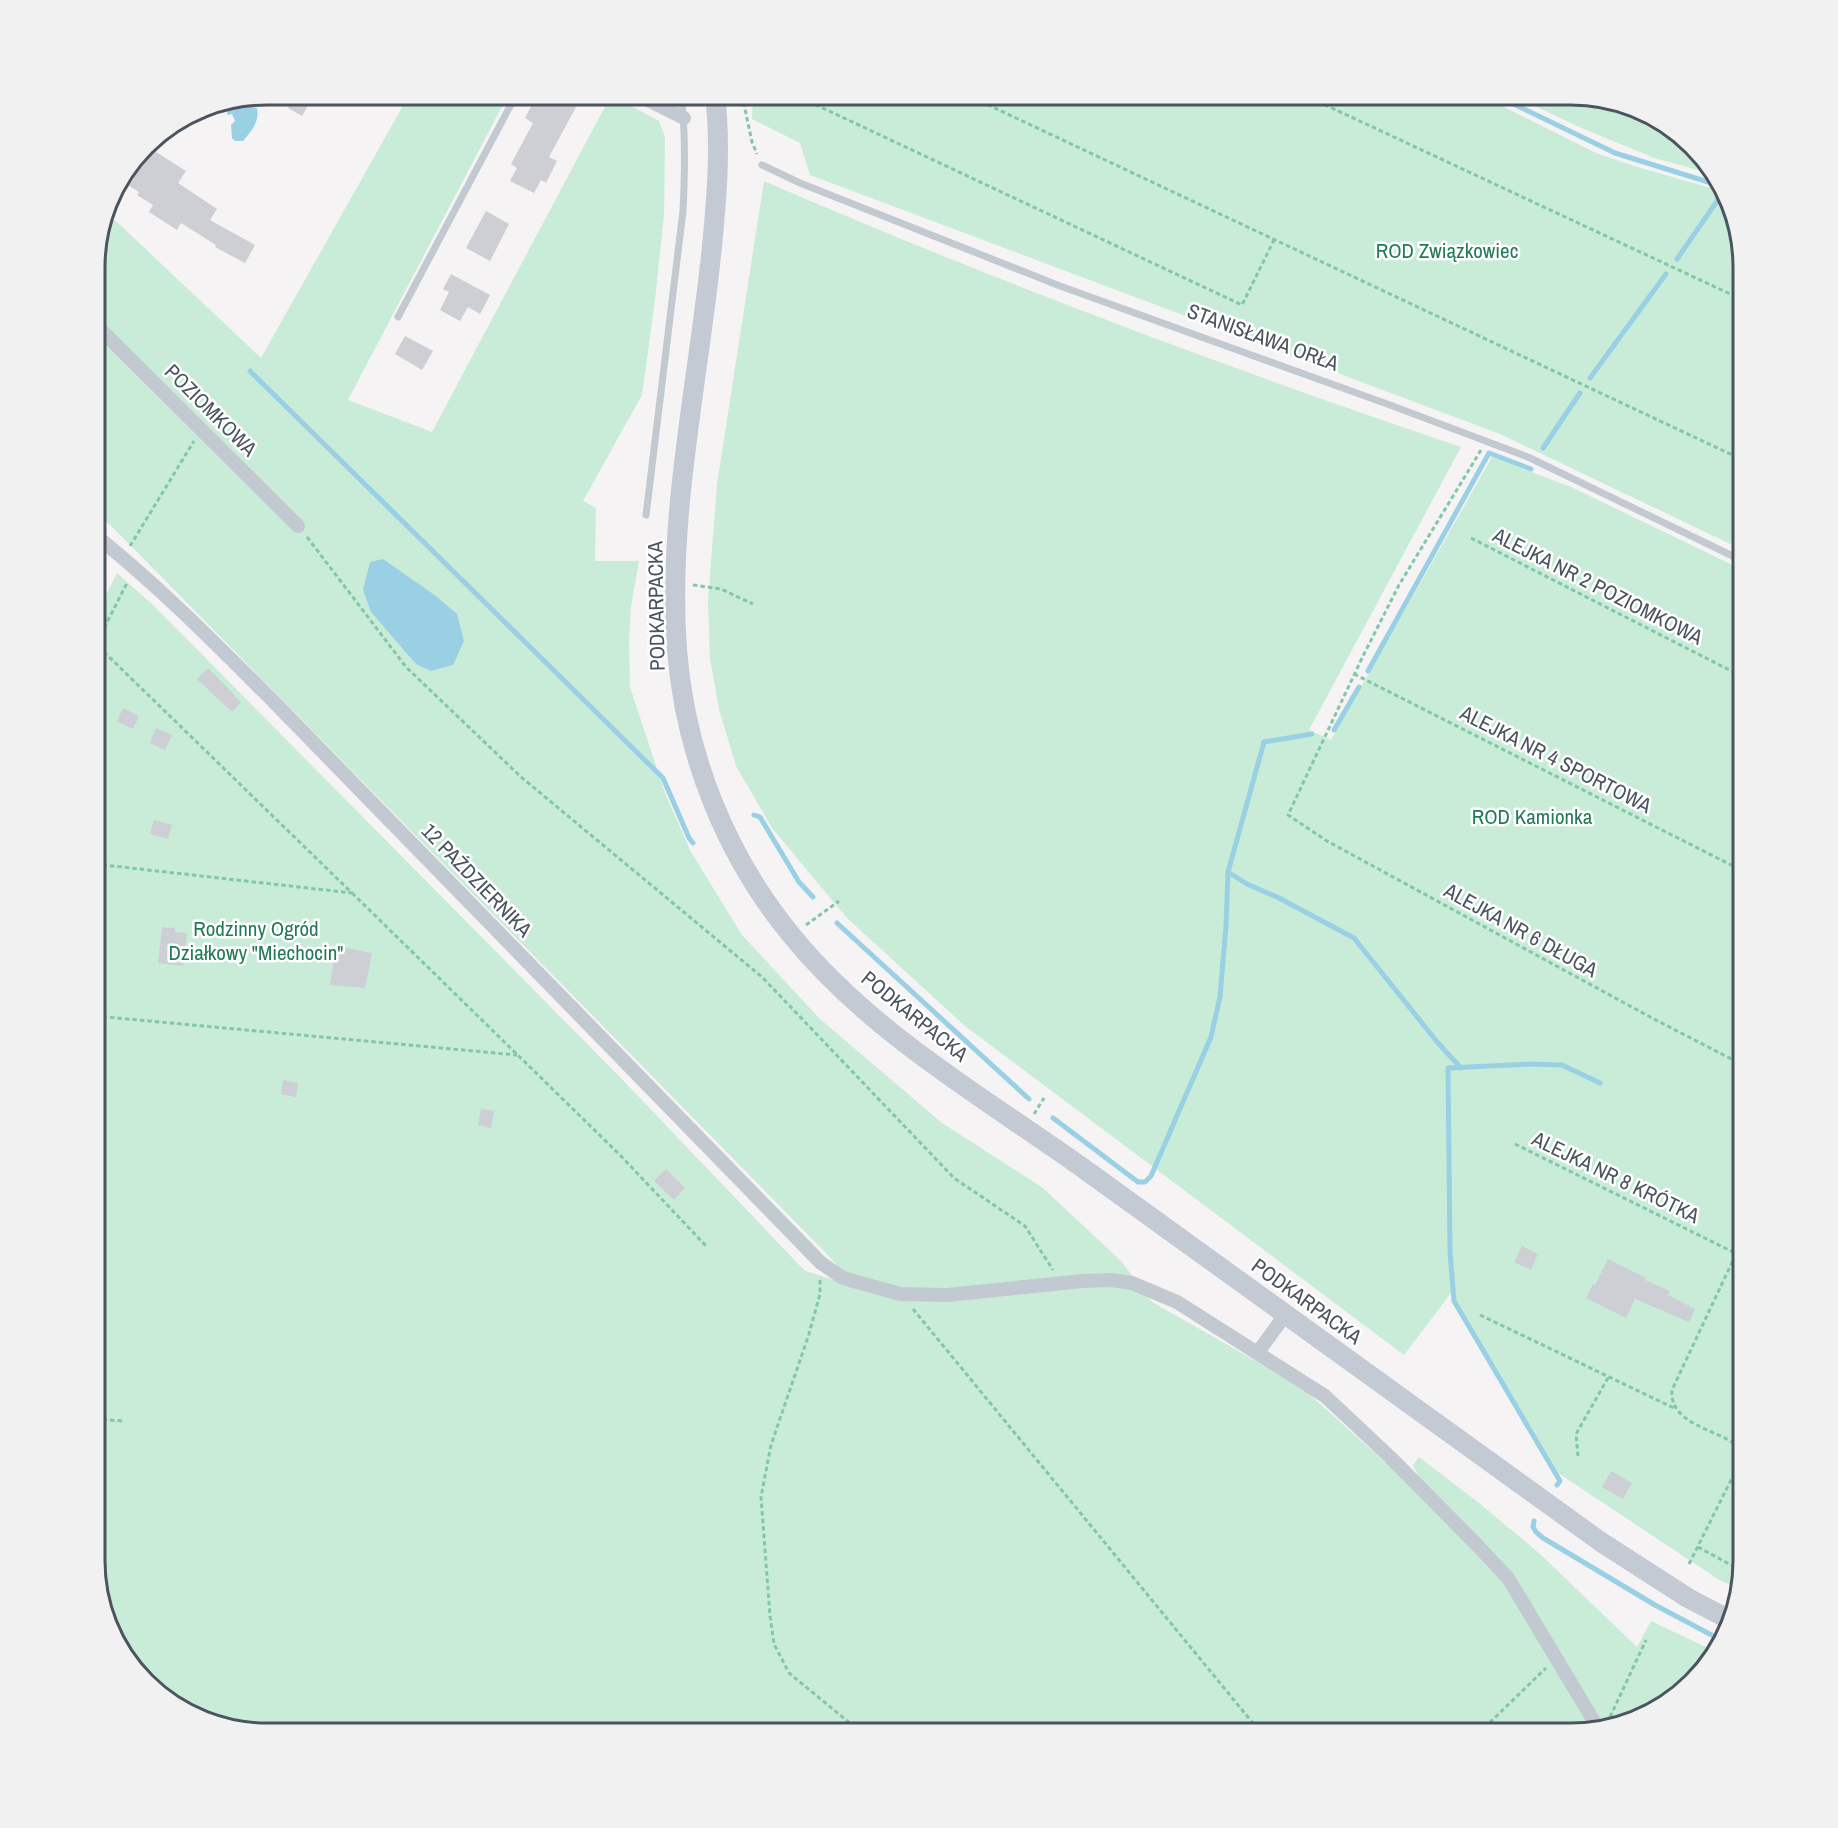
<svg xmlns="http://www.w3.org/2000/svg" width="1838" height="1828" viewBox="0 0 1838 1828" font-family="'Archivo Narrow',sans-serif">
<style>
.green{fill:#c8ecd8}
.water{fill:#9ad0e4}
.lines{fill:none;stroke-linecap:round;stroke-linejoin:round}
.stream{stroke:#9ad0e4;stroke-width:5}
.building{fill:#cecfd4}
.path{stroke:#83c7aa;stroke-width:3;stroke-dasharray:4.5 3;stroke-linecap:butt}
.service{stroke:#c3c9d0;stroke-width:7}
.minor{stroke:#c3c9d0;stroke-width:14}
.secondary{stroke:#c3cad4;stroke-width:20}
.labels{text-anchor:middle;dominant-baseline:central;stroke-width:5;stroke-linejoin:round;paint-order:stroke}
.park-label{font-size:21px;fill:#227b55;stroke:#fff}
.street-label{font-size:21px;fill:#4c555f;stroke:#fff}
.rim{fill:none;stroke:#4c555f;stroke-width:3}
</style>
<rect width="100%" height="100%" fill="#f5f3f3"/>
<g class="green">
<path d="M409,95H508L348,400L432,432L609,99L602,95H611L659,121L665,137L664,215L655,300L642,395L583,501L596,508L595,561H639L631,606L629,641L630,687L665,793L691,852L742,935L820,1019L942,1123L1043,1188L1121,1261L1152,1302L1300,1386L1415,1489L1418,1475L1413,1465L1419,1457L1479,1503L1540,1554L1637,1647L1651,1621L1714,1651L1685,1691L1637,1721L1616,1725L1609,1714L1613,1725L1572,1733H267L201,1720L137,1675L107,1627L95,1562V617L117,573L154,606L617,1074L805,1271L857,1287L825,1252L138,553L108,523L95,514V255L106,214L118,223L261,358Z"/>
<path d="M753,95H1480L1596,153L1634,166L1725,192L1731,201L1743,266V550L1500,434L810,175L800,143L752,119Z"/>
<path d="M1512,95H1582L1647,112L1701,153L1713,174L1654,158L1577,126Z"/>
<path d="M764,181C992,280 1225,367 1461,447L1309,730L1331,740L1492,457L1571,487L1743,570V1561L1738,1588L1721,1581L1558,1473L1451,1293L1404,1355L965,1026L847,918L772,828L736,766L719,709L710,658L708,601L717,484Z"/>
</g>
<g class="water">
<path d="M241,104L257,108C260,121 251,132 243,141H235L232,138L231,125L235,121L232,114L227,115L228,108Z"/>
<path d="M383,559L436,596L457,614L464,641L453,665L431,671L416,664L371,612L363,590L370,562Z"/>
</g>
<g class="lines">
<g class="stream">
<path d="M1495,95L1615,153L1721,186"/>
<path d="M1677,259L1724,191"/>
<path d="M250,371L663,778L689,838L693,843"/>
<path d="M1590,378L1666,274"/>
<path d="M1543,448L1580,393"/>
<path d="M1368,671L1489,453L1531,469"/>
<path d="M1334,730L1359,687"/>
<path d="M754,815L760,817L799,882L813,897"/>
<path d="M1228,872L1247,884L1279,898L1354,938L1438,1043L1461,1068"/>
<path d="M837,923L1029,1099"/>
<path d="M1053,1118L1138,1182H1145L1151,1176L1211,1037L1220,997L1226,926L1228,872L1264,742L1312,734"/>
<path d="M1557,1485L1560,1481L1454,1301L1450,1252L1448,1068L1531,1064L1562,1065L1600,1083"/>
<path d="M1534,1521L1533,1527L1536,1532L1543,1538L1655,1605L1721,1640"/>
</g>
</g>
<g class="building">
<path d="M295,95H314L302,116L288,108Z"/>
<path d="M537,95H554L576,107L549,157L557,161L546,183L541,180L534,193L510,181L517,168L511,164L533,123L525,118Z"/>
<path d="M151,140L156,152L186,171L178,183L217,209L210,220L255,245L245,263L215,247L216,245L181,223L177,230L149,212L153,205L137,195L139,192L123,182L135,161Z"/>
<path d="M486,211L509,224L490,261L466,248Z"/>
<path d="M451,274L490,295L480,314L468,307L460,321L440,310L449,292L443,289Z"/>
<path d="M405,336L433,351L422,370L395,354Z"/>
<path d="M208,668L241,702L232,712L197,679Z"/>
<path d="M123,708L139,716L133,729L117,721Z"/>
<path d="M156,728L172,735L165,750L150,743Z"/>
<path d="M154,820L172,825L168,839L150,834Z"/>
<path d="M162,927L175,928V932L187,933L183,966L158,963Z"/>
<path d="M336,946L372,953L365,988L330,985Z"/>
<path d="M283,1080L298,1083L296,1097L281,1094Z"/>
<path d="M481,1109L494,1111L491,1128L478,1125Z"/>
<path d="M666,1169L685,1188L674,1200L654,1181Z"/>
<path d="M1522,1246L1538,1254L1531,1270L1514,1262Z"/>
<path d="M1608,1259L1646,1278L1645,1280L1670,1291L1668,1295L1695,1309L1689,1322L1635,1299L1626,1318L1586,1298L1593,1284L1595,1285Z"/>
<path d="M1611,1471L1632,1483L1623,1499L1602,1487Z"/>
</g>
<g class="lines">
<g class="path">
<path d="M742,95L752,142L757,154"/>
<path d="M795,95L1242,305L1274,240"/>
<path d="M967,95L1743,460"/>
<path d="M1304,95L1743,300"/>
<path d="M1481,450L1399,585L1363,656L1288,815L1327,841L1652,1018L1743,1065"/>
<path d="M307,537L406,667L521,777L762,977L954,1178L1025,1226L1053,1270"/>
<path d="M1471,538L1743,677"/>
<path d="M130,546L194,441"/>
<path d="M693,585L721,589L753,604"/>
<path d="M95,672L104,652"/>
<path d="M1354,674L1743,871"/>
<path d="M95,864L352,893L104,652L100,636L127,583"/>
<path d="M352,893L620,1155L707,1247"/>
<path d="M806,925L839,901"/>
<path d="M95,1016L517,1055"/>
<path d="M1034,1114L1044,1098"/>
<path d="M1515,1144L1743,1257"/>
<path d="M820,1280V1294L809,1334L771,1445L761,1497L770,1616L774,1644L789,1673L862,1733"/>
<path d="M913,1309L1261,1733"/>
<path d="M1480,1315L1676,1409"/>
<path d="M95,1419L123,1421"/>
<path d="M1578,1456L1576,1434L1609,1376"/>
<path d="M1698,1547L1742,1571"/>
<path d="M1689,1564L1741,1460L1740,1452L1735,1444C1714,1429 1669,1423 1672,1390L1743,1239"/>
<path d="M1610,1717L1646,1640"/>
<path d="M1479,1733L1546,1668"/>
</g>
<g class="service">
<path d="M762,165L800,183L1060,286L1390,405L1528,457L1743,561"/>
<path d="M398,317L516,95"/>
<path d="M646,515L683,211C685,172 686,133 681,95"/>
</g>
<g class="minor">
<path d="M638,95L684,118"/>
<path d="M95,324L298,526"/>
<path d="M95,535C159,586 217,645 275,703L821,1263L843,1278L900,1294L947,1295L1083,1281L1111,1280L1132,1283L1177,1302L1325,1396L1390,1457L1476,1544L1508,1578L1598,1728"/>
<path d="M1258,1352L1285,1315"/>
</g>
<path class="secondary" d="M715,95C721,145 717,195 712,246C699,379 667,515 677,650C685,754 726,856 792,936C872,1034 985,1098 1087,1171C1258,1295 1429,1419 1601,1542L1688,1598L1732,1621"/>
</g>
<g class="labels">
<g class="park-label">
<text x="1447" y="250">ROD Związkowiec</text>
<text x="1532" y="816">ROD Kamionka</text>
<text x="256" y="928">Rodzinny Ogród<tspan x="256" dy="24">Działkowy "Miechocin"</tspan></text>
</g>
<g class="street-label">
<text transform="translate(1263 337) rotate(20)">STANISŁAWA ORŁA</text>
<text transform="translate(211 410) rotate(45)">POZIOMKOWA</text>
<text transform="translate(1598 586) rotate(27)">ALEJKA NR 2 POZIOMKOWA</text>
<text transform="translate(656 606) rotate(-91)">PODKARPACKA</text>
<text transform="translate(1556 759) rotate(27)">ALEJKA NR 4 SPORTOWA</text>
<text transform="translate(477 880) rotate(46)">12 PAŹDZIERNIKA</text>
<text transform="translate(1521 930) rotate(29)">ALEJKA NR 6 DŁUGA</text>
<text transform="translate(915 1016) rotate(39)">PODKARPACKA</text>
<text transform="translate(1616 1177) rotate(26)">ALEJKA NR 8 KRÓTKA</text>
<text transform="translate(1307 1301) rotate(36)">PODKARPACKA</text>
</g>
</g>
<path d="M0 0H1838V1828H0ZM267 105H1571A162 162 0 0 1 1733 267V1561A162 162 0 0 1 1571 1723H267A162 162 0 0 1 105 1561V267A162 162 0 0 1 267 105Z" fill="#f1f1f2" fill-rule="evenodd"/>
<path class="rim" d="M267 105H1571A162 162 0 0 1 1733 267V1561A162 162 0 0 1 1571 1723H267A162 162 0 0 1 105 1561V267A162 162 0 0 1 267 105Z"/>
</svg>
